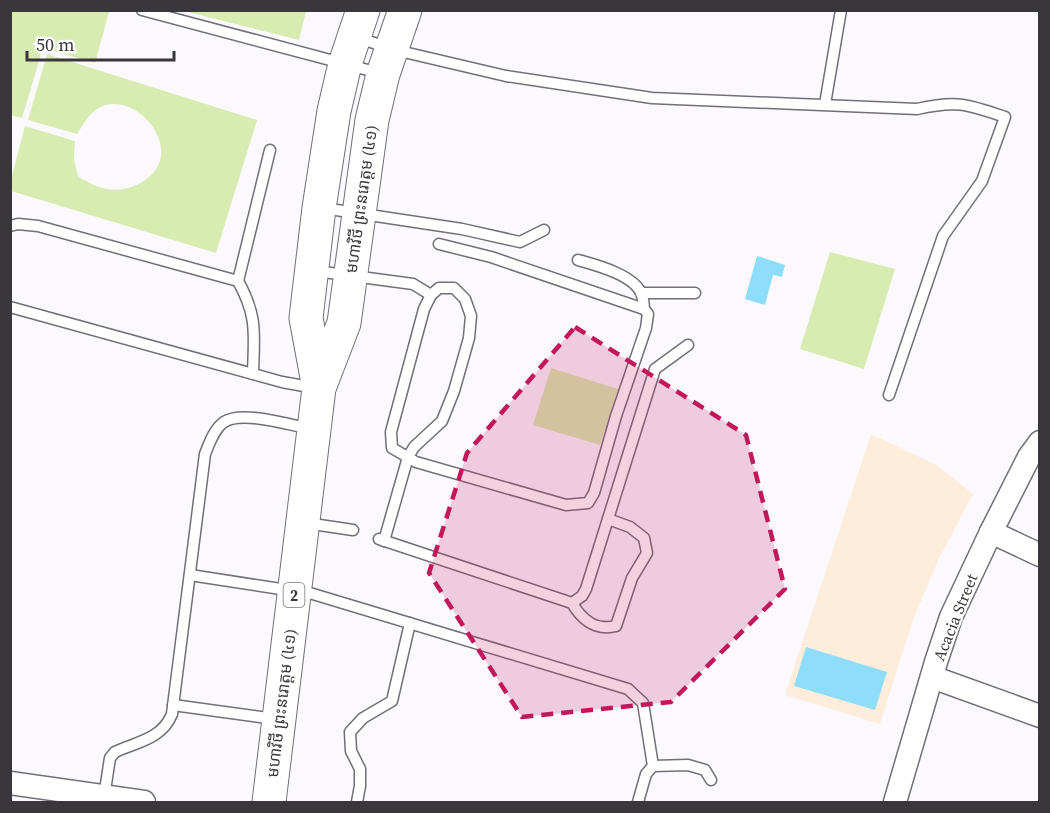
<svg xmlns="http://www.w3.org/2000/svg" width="1050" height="813" viewBox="0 0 1050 813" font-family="'Source Serif 4','Noto Sans Khmer',serif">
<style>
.education{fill:#feeddb}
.green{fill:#d8ecb2}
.water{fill:#8eddfb}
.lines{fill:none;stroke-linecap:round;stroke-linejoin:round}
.lane-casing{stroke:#736e78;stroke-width:13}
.street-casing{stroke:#736e78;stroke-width:25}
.primary-casing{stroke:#736e78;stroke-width:35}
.lane{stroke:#fff;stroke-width:10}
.street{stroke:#fff;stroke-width:22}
.primary{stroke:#fff;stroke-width:33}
.marked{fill:#c2185b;fill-opacity:0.2;stroke:#c2185b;stroke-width:4.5;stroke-dasharray:12 8;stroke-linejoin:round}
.labels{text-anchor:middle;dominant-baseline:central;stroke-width:4.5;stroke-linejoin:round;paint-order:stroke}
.shield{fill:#fff;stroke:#747376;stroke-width:1.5}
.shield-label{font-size:15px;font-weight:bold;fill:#39373b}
.street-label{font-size:16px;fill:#39373b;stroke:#fff}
</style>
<rect width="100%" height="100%" fill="#fbf9fe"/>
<path class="education" d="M871,434L938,466L973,494L938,560L912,623L880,724L785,695Z"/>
<g class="green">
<path d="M105,11L109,12L95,63L43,48L22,118L11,115V11Z"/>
<path d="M184,11H306L299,40Z"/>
<path d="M47,54L257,120L216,253L11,191V179L25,126L75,141L74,160L78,176C95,188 114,194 134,186C197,160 136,84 97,109C88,115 83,125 77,134L28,120Z"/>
<path d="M830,252L895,269L864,369L800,349Z"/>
<path d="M551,368L618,389L600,445L533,425Z"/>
</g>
<g class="water">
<path d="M757,256L785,265L782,277L773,275L765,305L745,299Z"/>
<path d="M806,647L887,672L875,710L794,686Z"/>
</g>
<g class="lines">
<defs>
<g id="lane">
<path d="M142,10L379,73"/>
<path d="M357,37L391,49L506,76L652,98L917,109C957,100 967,104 1005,117L982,181L943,236L889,395"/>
<path d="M825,104L841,10"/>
<path d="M323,208L462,229L520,242L544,230"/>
<path d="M10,226L18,224L38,226L238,281"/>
<path d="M578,260C596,265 635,275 642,295C643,299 644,305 644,309"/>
<path d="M316,271L413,284L431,295"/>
<path d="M641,293H695"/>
<path d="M10,307L282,382L315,388"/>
<path d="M253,374C254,334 258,317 238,281L270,150"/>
<path d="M306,523L353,530"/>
<path d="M379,539L572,603L582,596L586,589L655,369L688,345"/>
<path d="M384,541L408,457L414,447L442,421L454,391L469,338L471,316L465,299L454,288H439L431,295L424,309L391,432L392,448L416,462L566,505L588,503L594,493L616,416L646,328L648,314L644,309L491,257L439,244"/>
<path d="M190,575L313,594L628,689L643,703L653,766"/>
<path d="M572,603C582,620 595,631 616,626L632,578L647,553L644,538L630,527L608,519"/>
<path d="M173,705L275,719"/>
<path d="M104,797L110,758L115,752C137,742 162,739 172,714L205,454C209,444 214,429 224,422C242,410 290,425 311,429"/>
<path d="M357,802L360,786V769L351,751L350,732L363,718L392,701L410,623"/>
<path d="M638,802L646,774L653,766L688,765L705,770L711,780"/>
</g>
<g id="street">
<path d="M991,532L1040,555"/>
<path d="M932,677L1040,716"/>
<path d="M10,783L144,802"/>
<path d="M895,802L936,662L951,617L991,532L1029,457L1040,442"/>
</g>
<g id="primary">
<path d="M319,388L306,318L319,208L334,111L345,64L363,10"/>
<path d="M269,802L319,388L344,323L372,120L383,74L405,10"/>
</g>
</defs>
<use href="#lane" class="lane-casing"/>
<use href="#street" class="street-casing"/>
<use href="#primary" class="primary-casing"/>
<use href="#lane" class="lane"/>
<use href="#street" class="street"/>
<use href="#primary" class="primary"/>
</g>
<path class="marked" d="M575,327L746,435L785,589L671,702L522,717L429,573L467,453Z"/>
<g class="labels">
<rect class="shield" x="283.5" y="583" width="21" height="24" rx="4.5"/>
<g class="shield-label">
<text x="294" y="595">2</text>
</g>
<g class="street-label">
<text transform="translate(361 199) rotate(-82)">មហាវិថី ព្រះនរោត្តម (៤១)</text>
<text transform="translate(955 617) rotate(-68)">Acacia Street</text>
<text transform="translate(281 703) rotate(-83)">មហាវិថី ព្រះនរោត្តម (៤១)</text>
</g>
</g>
<rect width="1050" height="813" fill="none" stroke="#39373b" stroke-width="24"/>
<path d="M27 51v9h147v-9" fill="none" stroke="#39373b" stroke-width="3"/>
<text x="36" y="51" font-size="18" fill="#39373b" stroke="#ffffff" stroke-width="4.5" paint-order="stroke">50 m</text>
</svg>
